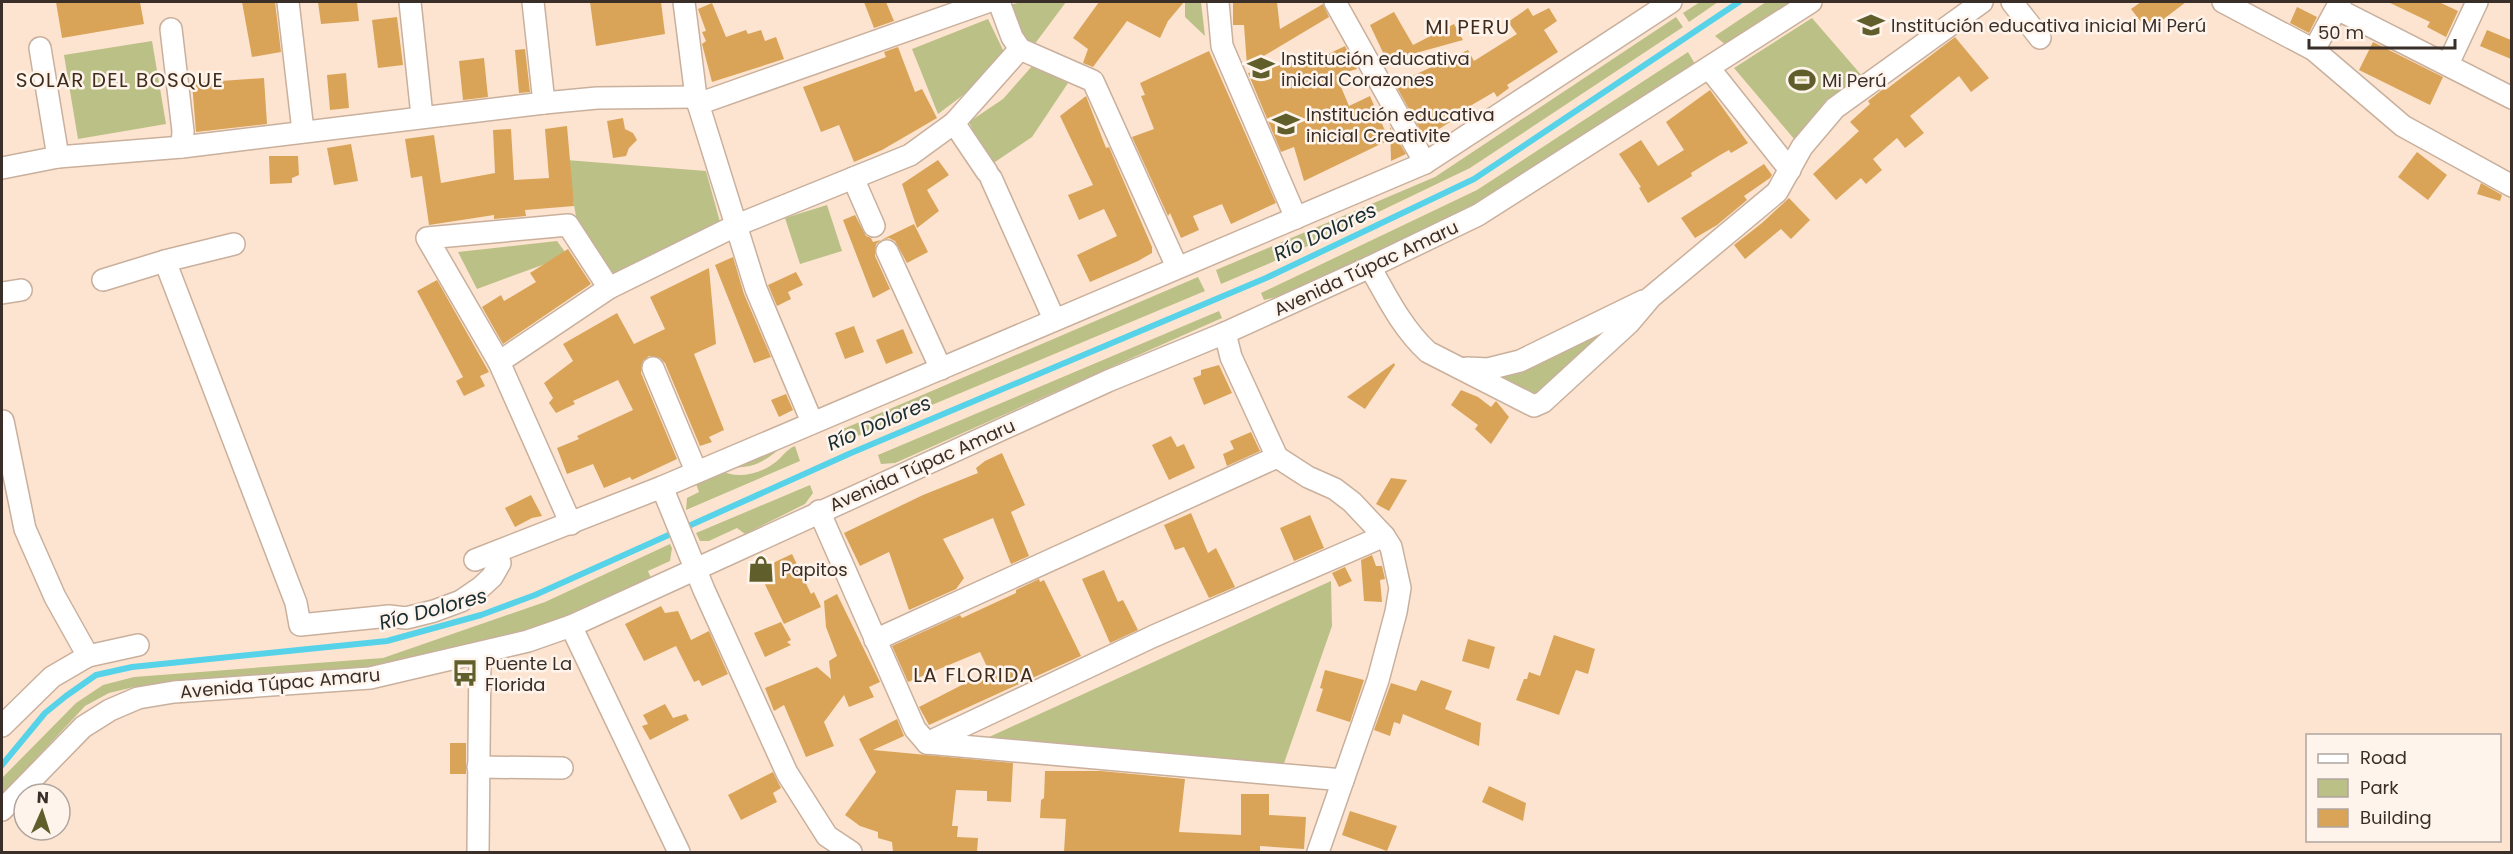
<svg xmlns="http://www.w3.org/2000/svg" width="2513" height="854" viewBox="0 0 2513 854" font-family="Poppins,sans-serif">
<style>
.green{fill:#bbc086}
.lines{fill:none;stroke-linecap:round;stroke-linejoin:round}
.stream{stroke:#57d3e9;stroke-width:6}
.building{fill:#d9a458}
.minor-casing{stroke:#c9b09d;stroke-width:24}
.minor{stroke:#fff;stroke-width:21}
.labels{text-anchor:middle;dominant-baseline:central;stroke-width:5;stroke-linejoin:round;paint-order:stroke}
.poi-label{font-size:18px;fill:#392f28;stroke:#fff4ec;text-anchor:start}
.street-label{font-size:18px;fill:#392f28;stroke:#fff4ec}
.neighbourhood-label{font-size:20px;letter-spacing:1.5px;fill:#3f2c1c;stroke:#fff4ec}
.water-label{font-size:20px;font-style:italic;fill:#172d31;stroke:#fff4ec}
</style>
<rect width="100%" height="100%" fill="#fde4d0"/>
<g class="green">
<path d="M1022,2H1066L1034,45L1017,35L1009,5Z"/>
<path d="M1185,2H1201L1205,36L1185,17Z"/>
<path d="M1700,2H1718L1689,22L1683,13Z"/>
<path d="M1766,2H1792L1727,46L1715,36Z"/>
<path d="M1676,17L1683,27L1470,168L1291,254L1221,284L1216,270L1435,177Z"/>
<path d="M1812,18L1863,77L1795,140L1734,68Z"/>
<path d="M988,19L1004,52L983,80L938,114L912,49Z"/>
<path d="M152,41L166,124L78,139L64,55Z"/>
<path d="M1688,52L1695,64L1483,202L1287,294L1264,300L1261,293L1477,190Z"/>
<path d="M1033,65L1068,83L1032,137L989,166L969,122L1003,99Z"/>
<path d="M566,160L706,171L720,222L614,275L577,222Z"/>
<path d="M827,205L842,251L800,264L785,218Z"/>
<path d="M557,241L565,252L545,264L477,289L458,252Z"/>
<path d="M1198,277L1205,291L848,440L843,429Z"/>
<path d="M1219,311L1222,318L895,463L881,464L878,455Z"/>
<path d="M1622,318L1532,397L1502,378Z"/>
<path d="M786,442C771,458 755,469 732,467Z"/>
<path d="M795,446L800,461L686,510L687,498L699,492L695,481L722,471C738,480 763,473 777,461C783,456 787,449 795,446Z"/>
<path d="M810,485L813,493L805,504L745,534L737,528L709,541H700L696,533Z"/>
<path d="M670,544L672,548L670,561L648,571L651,578L549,623L481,644L383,666L134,687L109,693L85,706L2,795V778L76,703L103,685L134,677L383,658L545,602Z"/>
<path d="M1331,581L1332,626L1282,769L976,743Z"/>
</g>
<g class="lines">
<path class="stream" d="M2,765L45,713L66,696L96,675L132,667L387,641L481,615L535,595L851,453L1266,278L1474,179L1739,2"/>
</g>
<g class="building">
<path d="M56,2H140L144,24L62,38Z"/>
<path d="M242,2H275L281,52L252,57Z"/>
<path d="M318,2H357L359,21L321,24Z"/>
<path d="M590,2H661L665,34L596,46Z"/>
<path d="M864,2H886L894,21L874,28Z"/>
<path d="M1099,2H1184L1168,21L1160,38L1127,21L1093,67L1083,63L1088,49L1073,38Z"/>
<path d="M1233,2H1277L1280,29L1323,4L1329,17L1247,66L1244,25H1233Z"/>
<path d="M2141,2H2186L2148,31L2131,9Z"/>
<path d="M2388,2H2439L2458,11L2446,37L2427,27L2430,22Z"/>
<path d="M712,3L726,37L746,30L748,34L761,30L765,41L776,37L784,59L712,82L702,44L706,41L702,32L706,31L698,9Z"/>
<path d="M2297,7L2317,17L2309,33L2290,23Z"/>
<path d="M1528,8L1533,16L1549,8L1557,21L1544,30L1558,52L1507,85L1509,88L1497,97L1494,92L1448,119L1450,122L1425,138L1395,84L1468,50L1474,61L1517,34L1508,22Z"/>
<path d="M1394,12L1413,45L1454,24L1463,40L1387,61L1370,25Z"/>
<path d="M397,17L403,65L378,68L372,20Z"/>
<path d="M2487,30L2511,40V59L2480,46Z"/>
<path d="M1955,37L1989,78L1971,92L1959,76L1910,116L1924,133L1905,148L1897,138L1873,159L1882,170L1866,184L1861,178L1836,200L1813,174L1859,131L1850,122L1870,104L1868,101L1887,86L1888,88Z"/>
<path d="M2373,42L2443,77L2430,105L2359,70Z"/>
<path d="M1345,46L1357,69L1336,75L1349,106L1370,96L1389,140L1304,181L1294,147L1281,152L1248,73L1316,56L1318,59Z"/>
<path d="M898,47L915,92L922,89L937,118L882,150L854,162L839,125L821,132L803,87L886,57L884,52Z"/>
<path d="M525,49L530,92L519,93L515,50Z"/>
<path d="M1209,51L1276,203L1231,224L1222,204L1193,216L1199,230L1181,238L1170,213L1168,216L1132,137L1154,129L1141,96L1145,95L1140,83Z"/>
<path d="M484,58L488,97L463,100L459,61Z"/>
<path d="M346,73L349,108L330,110L327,75Z"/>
<path d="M264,78L267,124L196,132L192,83Z"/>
<path d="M1710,90L1748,143L1731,153L1729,150L1720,155L1691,173L1692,176L1648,203L1639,188L1641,187L1619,154L1641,140L1658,166L1684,150L1666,122Z"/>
<path d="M1086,96L1106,148L1109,147L1152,247V253L1138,261L1090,282L1077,255L1117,236L1104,209L1079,220L1068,195L1093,185L1060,116Z"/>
<path d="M623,118L625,129L633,133L637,140L629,148L626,156L613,158L607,121Z"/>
<path d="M567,126L574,206L525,210L526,216L494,219V215L429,225L422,176L411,178L405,139L434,135L441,183L495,173L493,130L511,129L514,180L549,178L545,129Z"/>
<path d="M1390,127L1406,154L1391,161V160Z"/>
<path d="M351,144L358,181L334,185L327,148Z"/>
<path d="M2417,152L2447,175L2428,200L2398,177Z"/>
<path d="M269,156H298L299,175L292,178V183L270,184Z"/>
<path d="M938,160L949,175L927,190L939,211L917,228L902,184Z"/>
<path d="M1764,164L1772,175L1770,178L1744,196L1747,200L1717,225L1695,238L1681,218Z"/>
<path d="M2481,183L2502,195L2500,201L2477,194Z"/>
<path d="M1789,198L1810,220L1791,239L1781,229L1745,259L1734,245L1762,223Z"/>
<path d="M855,215L866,236L871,238L873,242L881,240L876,244L875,256L890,289L873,298L843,220Z"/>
<path d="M914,224L928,252L907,263L895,241L889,238L881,240Z"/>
<path d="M568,249L591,284L503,344L482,307L501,295L504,301L536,282L530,273Z"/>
<path d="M733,257L744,294L771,357L754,363L715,265Z"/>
<path d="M709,268L716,344L694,354L724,430L709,437L712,442L700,446L665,363L660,358L649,356L643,361L641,373L677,459L632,480L630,477L604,488L593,464L567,474L557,448L579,439L577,436L633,410L618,380L573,401L575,404L556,413L549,403L553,398L544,383L573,361L563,344L617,313L634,344L665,329L650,297Z"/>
<path d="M796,272L803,285L788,292L791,299L777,306L768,285Z"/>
<path d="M437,280L489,372L480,376L485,386L464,396L456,381L463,377L417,291Z"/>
<path d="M854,326L864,352L845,359L835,333Z"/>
<path d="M903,329L913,353L886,364L876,340Z"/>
<path d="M1394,363L1395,365L1365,409L1347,397Z"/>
<path d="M1219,365L1232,393L1204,405L1193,378L1201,375V370Z"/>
<path d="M1461,390L1478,397L1491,407L1496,401L1509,417L1491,444L1475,429L1478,425L1451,405Z"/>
<path d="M786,394L793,410L779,417L771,400Z"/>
<path d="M1251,432L1260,451L1227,466L1223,454L1234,449L1230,441Z"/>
<path d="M1171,436L1177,447L1184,444L1195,468L1169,480L1152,445Z"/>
<path d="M1002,453L1025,505L1011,512L1029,556L1011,564L993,518L943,539L964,578L956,589L909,610L889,552L860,566L844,533L923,495L978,473L976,468L985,461Z"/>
<path d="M1391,478L1407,480L1389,511L1376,504Z"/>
<path d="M531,495L542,516L532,518L515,527L505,508Z"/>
<path d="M1191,513L1208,553L1216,548L1235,587L1209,598L1184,547L1175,550L1164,525Z"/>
<path d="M1310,515L1324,548L1294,561L1280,528Z"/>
<path d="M792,554L811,594L814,592L821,607L784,624L758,570Z"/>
<path d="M1372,555L1376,566H1382L1385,579L1380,580L1382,602L1364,601L1361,560Z"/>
<path d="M1345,567L1352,581L1339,587L1332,573Z"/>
<path d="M1104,570L1118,602L1123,600L1138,630L1110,643L1082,579Z"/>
<path d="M1039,579L1040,582L1044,580L1081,656L929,725L919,707L989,671L980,652L908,682L892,646L960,615L962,618L1016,593V590Z"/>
<path d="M837,594L880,682L869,687L874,697L849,707L844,695L824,722L834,746L806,757L784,705L774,711L765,688L817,667L831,679L829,661L837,656L826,627L824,601Z"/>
<path d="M661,606L665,613L678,611L691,640L709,631L728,674L702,686L699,680L694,682L676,646L644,661L625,624Z"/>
<path d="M781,622L791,640L787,642L791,645L765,657L754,633Z"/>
<path d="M1554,635L1595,649L1588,674L1576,670L1559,715L1516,700L1524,679H1527L1529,672L1540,676Z"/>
<path d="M1468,639L1495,647L1489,669L1462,661Z"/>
<path d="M1325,670L1364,680L1350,722L1316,711L1323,689L1320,688Z"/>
<path d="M1421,680L1452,691L1445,709L1481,723L1479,746L1403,714L1400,724L1394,722L1390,736L1374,730L1391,683L1416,691Z"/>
<path d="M665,704L673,718L686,714L689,720L650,740L642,726L648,724L643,715Z"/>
<path d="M897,719L904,736L873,750L1013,763L1011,802L987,801V791L956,790L952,826H958L957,837L978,838L977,852H893L892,842L878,838V832L860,826L845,815L876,772L859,739Z"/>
<rect x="450" y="743" width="16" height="31"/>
<path d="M1045,771H1101L1185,779L1179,832L1241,835V794H1269V815L1306,817L1304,849L1260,846V852H1064L1066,819L1040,818L1041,800L1044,798Z"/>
<path d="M773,772L781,788L773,793L777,802L741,820L728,795Z"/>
<path d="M1489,786L1526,803L1523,821L1482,802Z"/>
<path d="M1350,811L1397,826L1387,851L1342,835Z"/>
</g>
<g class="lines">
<defs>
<g id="minor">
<path d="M288,2L303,131"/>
<path d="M410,2L422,116"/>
<path d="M533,2L544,103"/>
<path d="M684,2L696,97L756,289L812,422"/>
<path d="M1218,2L1222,46L1296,218"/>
<path d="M1335,2L1425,163"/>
<path d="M2012,2L2040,38"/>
<path d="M2223,2L2314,50L2403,126L2512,186"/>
<path d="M2337,9L2512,98"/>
<path d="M171,29L183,131L182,147"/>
<path d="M40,48L58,157"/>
<path d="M1020,49L1093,81L1177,267"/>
<path d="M2314,50L2340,2"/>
<path d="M2448,64L2477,2"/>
<path d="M1709,68L1790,170"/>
<path d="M698,104L987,2"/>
<path d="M954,123L987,172"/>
<path d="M2,168L58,157L182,147L544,103L597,98L696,97"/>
<path d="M853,178L874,226"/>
<path d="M991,178L1054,319"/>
<path d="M887,251L941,369"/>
<path d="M165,261L296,603L300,625L389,616L406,618L434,611L461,601L480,588L492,577L500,563L497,554"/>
<path d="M1370,267C1387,297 1402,328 1428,352L1534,406L1543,402L1629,323L1651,297L1777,192L1802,147L1835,108L1982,2"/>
<path d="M103,280L165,261L234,244"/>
<path d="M2,293L21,290"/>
<path d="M1225,333L1231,357L1277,457L1308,477L1335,489L1352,502L1384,536L1391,547L1400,588L1396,612L1378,680L1318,852"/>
<path d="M499,362L609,288L737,225L910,155L954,123L1020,49L1012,37L999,2"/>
<path d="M653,368L696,471"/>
<path d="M1467,368L1488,369L1520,361L1643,301"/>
<path d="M3,421L25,529L55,597L88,656"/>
<path d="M662,487L704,590L787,773L827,836L851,852"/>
<path d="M819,511L915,729L927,743L1343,780"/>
<path d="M571,524L499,362L427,238L568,225L609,288"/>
<path d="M475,560L662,487L1425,163L1671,2"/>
<path d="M571,626L679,852"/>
<path d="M875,640L1277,457"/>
<path d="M2,726L52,677L88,656L138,645"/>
<path d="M927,743L1154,636L1384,536"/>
<path d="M478,767L562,768"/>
<path d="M2,810L83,727L110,710L138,698L174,692L370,678L528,641L571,626L1108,381L1225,333L1370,267L1478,215L1811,2"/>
<path d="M478,852L480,653"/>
</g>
</defs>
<use href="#minor" class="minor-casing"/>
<use href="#minor" class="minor"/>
</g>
<defs>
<symbol id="school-bare" viewBox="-9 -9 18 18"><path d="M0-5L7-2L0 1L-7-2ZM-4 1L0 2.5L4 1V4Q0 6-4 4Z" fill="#605e2b" stroke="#fff4ec" stroke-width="2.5" paint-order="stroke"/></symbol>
<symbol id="stadium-bare" viewBox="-9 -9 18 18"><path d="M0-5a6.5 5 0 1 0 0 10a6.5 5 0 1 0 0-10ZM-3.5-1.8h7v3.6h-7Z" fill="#605e2b" stroke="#fff4ec" stroke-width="2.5" paint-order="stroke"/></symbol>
<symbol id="shop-bare" viewBox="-9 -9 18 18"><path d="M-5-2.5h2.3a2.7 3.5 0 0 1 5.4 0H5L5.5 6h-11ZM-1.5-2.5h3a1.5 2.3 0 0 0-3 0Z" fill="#605e2b" stroke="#fff4ec" stroke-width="2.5" paint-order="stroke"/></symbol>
<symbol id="bus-bare" viewBox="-9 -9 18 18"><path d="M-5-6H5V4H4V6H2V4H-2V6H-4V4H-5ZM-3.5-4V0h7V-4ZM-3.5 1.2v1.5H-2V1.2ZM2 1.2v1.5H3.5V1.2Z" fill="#605e2b" stroke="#fff4ec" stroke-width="2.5" paint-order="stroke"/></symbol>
</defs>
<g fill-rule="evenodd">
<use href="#school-bare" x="1852" y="6" width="38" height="38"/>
<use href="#school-bare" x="1242" y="49" width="38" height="38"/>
<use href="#stadium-bare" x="1783" y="61" width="38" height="38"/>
<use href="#school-bare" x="1267" y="105" width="38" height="38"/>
<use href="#shop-bare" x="742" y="550" width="38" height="38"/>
<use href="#bus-bare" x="446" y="654" width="38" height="38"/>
</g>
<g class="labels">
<g class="poi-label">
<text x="1891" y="25">Institución educativa inicial Mi Perú</text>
<text x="1281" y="58">Institución educativa<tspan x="1281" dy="21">inicial Corazones</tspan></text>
<text x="1822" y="80">Mi Perú</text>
<text x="1306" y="114">Institución educativa<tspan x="1306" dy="21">inicial Creativite</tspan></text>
<text x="781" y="569">Papitos</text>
<text x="485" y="663">Puente La<tspan x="485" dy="21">Florida</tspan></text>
</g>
<g class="street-label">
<text transform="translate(1366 268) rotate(-25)">Avenida Túpac Amaru</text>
<text transform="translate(922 465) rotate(-24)">Avenida Túpac Amaru</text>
<text transform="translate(280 683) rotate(-5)">Avenida Túpac Amaru</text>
</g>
<g class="neighbourhood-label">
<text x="1468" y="27">MI PERU</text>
<text x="120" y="80">SOLAR DEL BOSQUE</text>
<text x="974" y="675">LA FLORIDA</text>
</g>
<g class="water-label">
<text transform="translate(1325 232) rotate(-25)">Río Dolores</text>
<text transform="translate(879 423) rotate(-23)">Río Dolores</text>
<text transform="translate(433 609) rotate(-15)">Río Dolores</text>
</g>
</g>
<rect width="2513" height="854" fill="none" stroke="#392f28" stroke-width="6"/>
<rect x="2306" y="734" width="195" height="108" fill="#fff4ec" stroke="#b0a59e" stroke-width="1.5"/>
<rect x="2318" y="754" width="30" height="9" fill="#ffffff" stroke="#b0a59e" stroke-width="1.5"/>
<text x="2360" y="764" font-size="18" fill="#392f28">Road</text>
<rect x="2318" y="779" width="30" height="18" fill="#bbc086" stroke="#b0a59e" stroke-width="1.5"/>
<text x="2360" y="794" font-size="18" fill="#392f28">Park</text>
<rect x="2318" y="809" width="30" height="18" fill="#d9a458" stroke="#b0a59e" stroke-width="1.5"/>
<text x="2360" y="824" font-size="18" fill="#392f28">Building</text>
<g transform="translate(42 812) rotate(3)"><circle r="28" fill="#fff4ec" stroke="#b0a59e" stroke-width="1.5"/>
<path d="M0-4.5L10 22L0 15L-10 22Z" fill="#605e2b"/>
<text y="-9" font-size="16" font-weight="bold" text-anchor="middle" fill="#392f28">N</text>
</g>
<path d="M2309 39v9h146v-9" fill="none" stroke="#392f28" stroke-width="3"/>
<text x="2318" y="39" font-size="18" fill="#392f28" stroke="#fff4ec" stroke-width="4.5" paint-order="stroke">50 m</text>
</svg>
